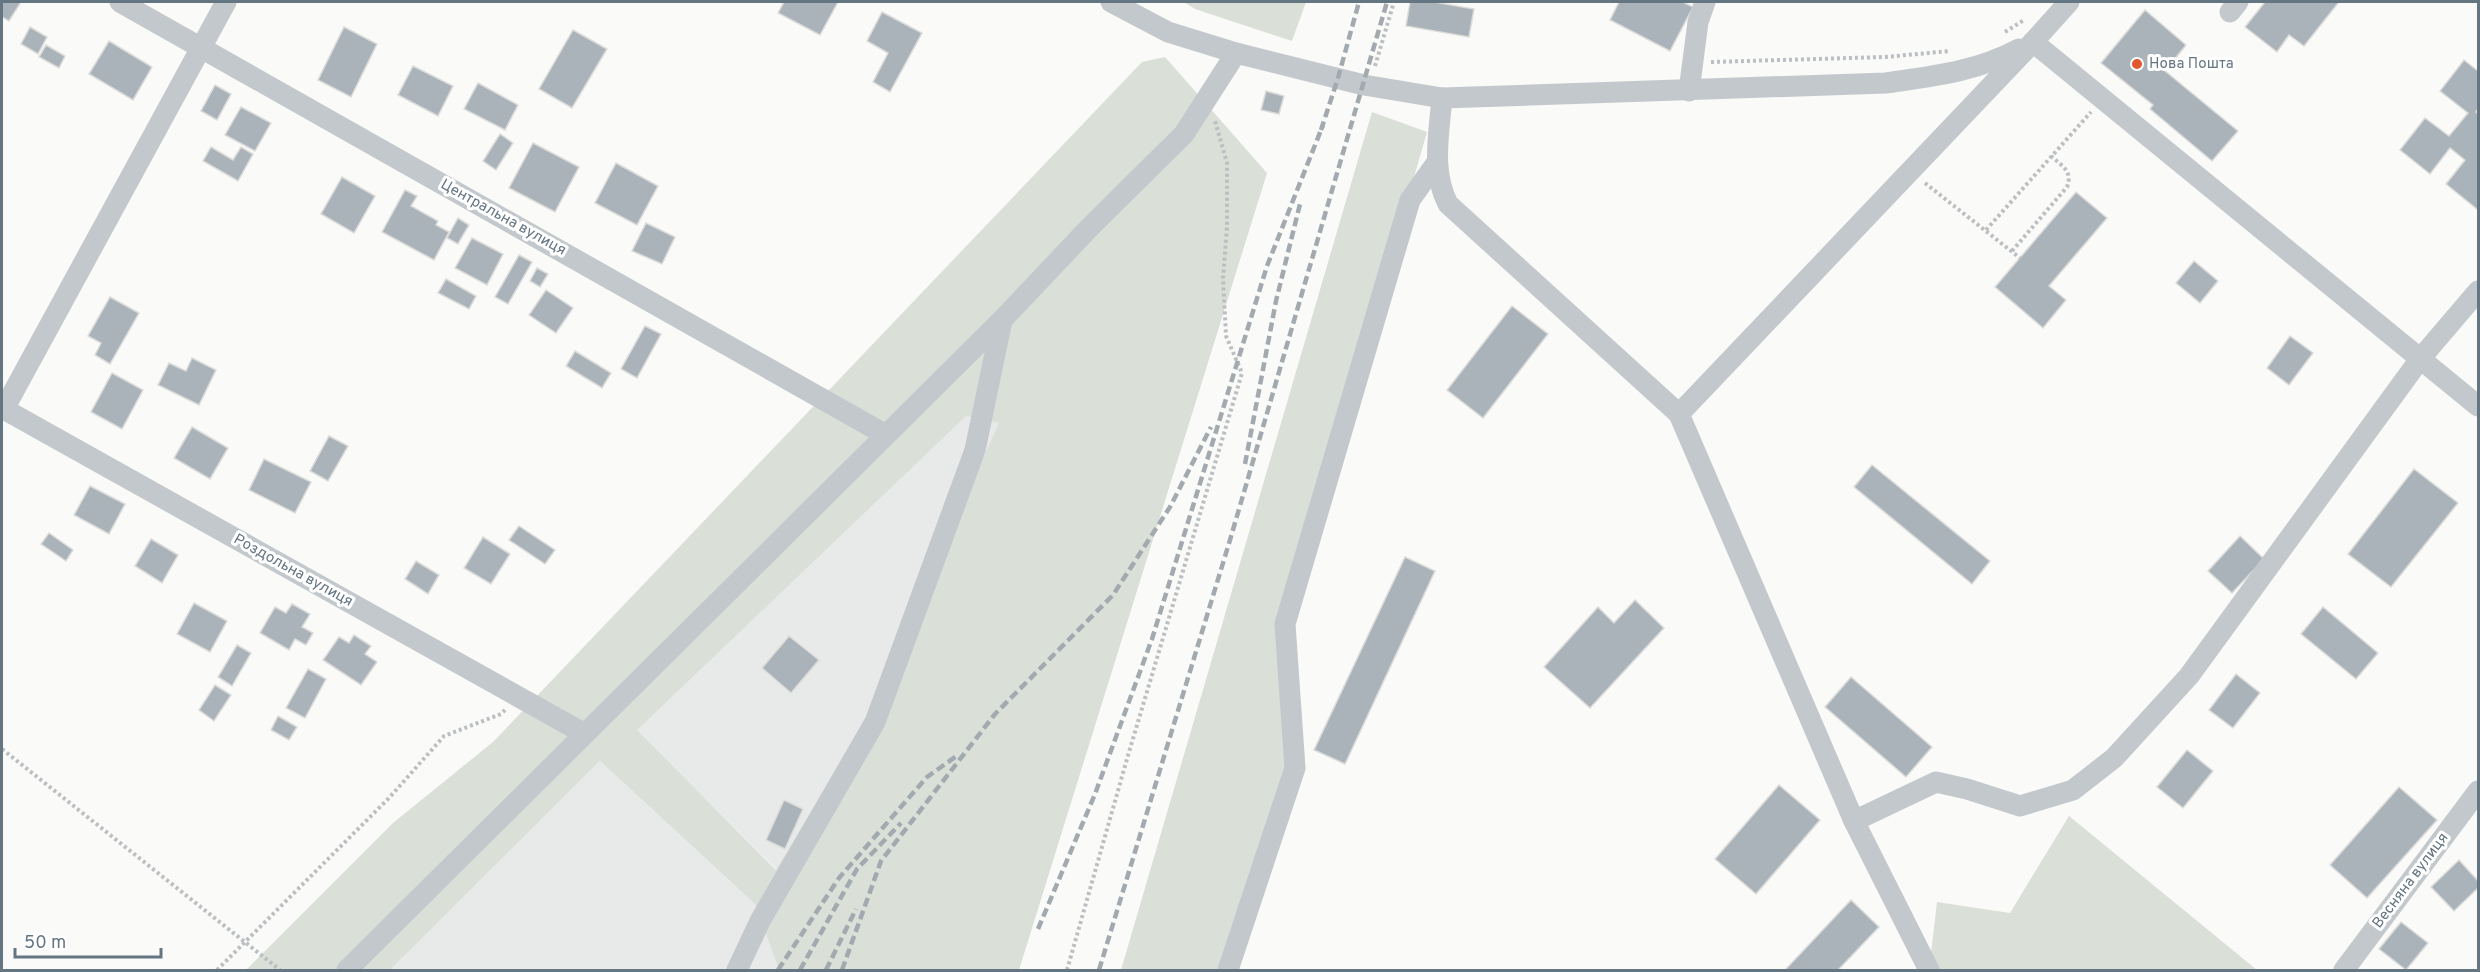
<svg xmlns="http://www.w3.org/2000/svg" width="2480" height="972" viewBox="0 0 2480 972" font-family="Overpass,sans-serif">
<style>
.built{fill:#e8e9e9}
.green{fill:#dadfd7;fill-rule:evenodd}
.building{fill:#aab3b9;stroke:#dcdcda;stroke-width:1.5}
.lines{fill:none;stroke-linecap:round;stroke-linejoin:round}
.path{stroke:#bbbfc2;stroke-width:4;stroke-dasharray:3 3;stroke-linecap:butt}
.minor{stroke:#c3c8cc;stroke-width:21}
.rail{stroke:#a2aab0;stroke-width:4.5;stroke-dasharray:9 4.5;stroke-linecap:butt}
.poi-dot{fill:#e4572e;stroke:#fff;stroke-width:2}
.labels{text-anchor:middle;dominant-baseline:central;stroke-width:6;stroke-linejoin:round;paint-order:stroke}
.poi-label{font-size:15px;fill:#657683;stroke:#fff;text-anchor:start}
.street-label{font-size:15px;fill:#657683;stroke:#fff}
</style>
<rect width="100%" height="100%" fill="#fafaf8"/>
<g class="built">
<path d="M966,415L1000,423L867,718L777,870L636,730Z"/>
<path d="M600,761L755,904L779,970H390Z"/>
</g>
<g class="green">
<path d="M1184,2H1306L1292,41L1195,9Z"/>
<path d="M1165,57L1267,173L1019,970H779L755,904L600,761L390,970H246L393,823L493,742L1142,62ZM966,416L999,423L867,718L776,870L637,730Z"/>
<path d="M1372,112L1427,132L1285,624L1295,768L1228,970H1121Z"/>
<path d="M2069,816L2257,970H1929L1937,902L2010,913Z"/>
</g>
<g class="building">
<path d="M2,2H21L9,21L2,17Z"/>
<path d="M784,2H838L820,35L778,13Z"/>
<path d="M1410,2H1434L1474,9L1469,37L1406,26Z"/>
<path d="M1619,2H1683L1693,7L1670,51L1610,20Z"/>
<path d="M2265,2H2339L2304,46L2289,35L2277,52L2245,27Z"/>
<path d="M2145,10L2186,45L2165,71L2238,131L2212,161L2150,109L2153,105L2101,63Z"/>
<path d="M882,12L922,33L890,92L873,82L888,53L867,41Z"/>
<path d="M30,27L47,37L38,54L21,44Z"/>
<path d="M344,27L377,44L351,97L318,80Z"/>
<path d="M573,30L607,49L572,108L539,89Z"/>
<path d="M109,41L152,67L133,100L89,74Z"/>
<path d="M46,45L65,56L59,68L39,57Z"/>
<path d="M2464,60L2478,71V109L2476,112L2478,114V210L2446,184L2465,160L2450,148L2430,174L2400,150L2425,118L2449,136L2468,113L2440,91Z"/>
<path d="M413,66L453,86L438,116L398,95Z"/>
<path d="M478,83L518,105L505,130L464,109Z"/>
<path d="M215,85L231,94L217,120L201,111Z"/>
<path d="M1266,91L1284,96L1279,114L1261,110Z"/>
<path d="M241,107L271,123L255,151L225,135Z"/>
<path d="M500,134L513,143L496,170L483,161Z"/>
<path d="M533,143L579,167L555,212L509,188Z"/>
<path d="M211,147L233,160L241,147L253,154L238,181L203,161Z"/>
<path d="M616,163L658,186L637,225L595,203Z"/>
<path d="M342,177L375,196L354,233L321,214Z"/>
<path d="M405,190L417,196L411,206L438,221L436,225L449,232L434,260L382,232Z"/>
<path d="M2076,192L2107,218L2049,286L2066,300L2043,328L1995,287Z"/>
<path d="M458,218L469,225L458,244L447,238Z"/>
<path d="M646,223L675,237L662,264L632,251Z"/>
<path d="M472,238L503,254L487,285L455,268Z"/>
<path d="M519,255L532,262L508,304L495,297Z"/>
<path d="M2194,261L2218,281L2200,303L2176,283Z"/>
<path d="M537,268L548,274L540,287L530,281Z"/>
<path d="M446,279L476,296L469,309L438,293Z"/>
<path d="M546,290L573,308L556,333L529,315Z"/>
<path d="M110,297L139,313L110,364L95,355L101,343L88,336Z"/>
<path d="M1512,306L1548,334L1483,418L1447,390Z"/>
<path d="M645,326L661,334L637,378L621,369Z"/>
<path d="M2290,336L2313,353L2289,385L2267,368Z"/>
<path d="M575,351L611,373L602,388L566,366Z"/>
<path d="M192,358L216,370L199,405L158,385L169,363L186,371Z"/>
<path d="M112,373L143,390L122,429L91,412Z"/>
<path d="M192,427L228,448L210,479L174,458Z"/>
<path d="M329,436L348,446L328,481L310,471Z"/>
<path d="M264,459L311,482L295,513L249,490Z"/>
<path d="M1872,465L1990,561L1972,584L1854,487Z"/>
<path d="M2414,469L2458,503L2391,587L2348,554Z"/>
<path d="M90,486L125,504L109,534L74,515Z"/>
<path d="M519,526L555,550L545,564L509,540Z"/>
<path d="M49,533L73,550L66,561L41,544Z"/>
<path d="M2240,536L2264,559L2232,593L2208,571Z"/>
<path d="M483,537L510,554L491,584L464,568Z"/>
<path d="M151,539L178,555L162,583L135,566Z"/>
<path d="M1405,557L1435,571L1345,764L1314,750Z"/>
<path d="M416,561L439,575L428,594L405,579Z"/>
<path d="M1635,600L1664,628L1590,708L1544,667L1598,607L1614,623Z"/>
<path d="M194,603L227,621L210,652L177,634Z"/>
<path d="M292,604L310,614L302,627L313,633L306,645L295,639L289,650L260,633L275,607L286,613Z"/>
<path d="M2323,607L2378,653L2356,679L2301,634Z"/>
<path d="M354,635L371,646L365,654L377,662L361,685L323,660L339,637L349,643Z"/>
<path d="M789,636L819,660L791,693L762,668Z"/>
<path d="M237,645L251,653L232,686L218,677Z"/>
<path d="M308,669L326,679L305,718L286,708Z"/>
<path d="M2236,674L2260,693L2233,728L2209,710Z"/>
<path d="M1851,677L1932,747L1906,777L1825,707Z"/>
<path d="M215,685L231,695L214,721L199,710Z"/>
<path d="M278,716L297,727L289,740L271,730Z"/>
<path d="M2187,750L2213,771L2183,808L2157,787Z"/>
<path d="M1779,785L1820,820L1756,894L1715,859Z"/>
<path d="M2399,787L2437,820L2367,898L2330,865Z"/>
<path d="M784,800L803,809L785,849L766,840Z"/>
<path d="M2459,860L2478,881V888L2454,911L2431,887Z"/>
<path d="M1851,900L1879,927L1838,970H1785Z"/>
<path d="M2401,922L2428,943L2406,970L2379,949Z"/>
</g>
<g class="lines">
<g class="path">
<path d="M2005,32L2024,20"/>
<path d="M1711,62L1885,57L1950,51"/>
<path d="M1375,66L1394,2"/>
<path d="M1925,183L2020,258"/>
<path d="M1986,230L2091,112"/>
<path d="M2012,251L2067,187C2073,171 2062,166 2051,156"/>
<path d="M2,749L280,970"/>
<path d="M217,970L389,798L444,736L501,714L505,710"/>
<path d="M1067,970L1129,752L1242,373L1226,336L1223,278L1227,227V163L1215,121"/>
</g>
<g class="minor">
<path d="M120,2L886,435"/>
<path d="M1111,2L1168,32L1236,53L1364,85L1442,98L1886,83C1934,76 1975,72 2019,49"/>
<path d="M2230,12L2238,2"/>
<path d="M2033,42L2478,406"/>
<path d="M1689,91L1698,22L1705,2"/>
<path d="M1442,98C1439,134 1431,171 1448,204L1679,414"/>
<path d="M2,408L585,734"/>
<path d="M4,409L226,2"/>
<path d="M1854,821L1936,782L1967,789L2020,806L2073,790L2114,758L2189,676L2420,359L2478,291"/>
<path d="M347,970L1002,320L1090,227L1184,134L1236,53"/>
<path d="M737,970L760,921L875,722L975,450L1002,320"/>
<path d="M1228,970L1295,768L1285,624L1410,200L1437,162"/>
<path d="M1929,970L1854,821L1679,414L2033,42L2069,2"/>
<path d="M2344,970L2478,791"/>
</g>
<g class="rail">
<path d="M1321,130L1338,78L1359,2"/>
<path d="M1245,464L1276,301L1301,200"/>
<path d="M1038,929L1095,794L1152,639L1267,266L1323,125"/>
<path d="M778,970L839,878L927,777L958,755"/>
<path d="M800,970L857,869L901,823"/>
<path d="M826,970L856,909"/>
<path d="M842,970L881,861L995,714L1113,595L1170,507L1211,427"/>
<path d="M1099,970L1230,540L1387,2"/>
</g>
</g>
<circle class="poi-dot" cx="2137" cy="64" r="6"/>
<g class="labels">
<g class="poi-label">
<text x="2149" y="64">Нова Пошта</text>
</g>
<g class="street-label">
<text transform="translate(503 218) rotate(29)">Центральна вулиця</text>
<text transform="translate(293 571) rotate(29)">Роздольна вулиця</text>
<text transform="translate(2411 881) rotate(-53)">Весняна вулиця</text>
</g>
</g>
<rect width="2480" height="972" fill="none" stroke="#657683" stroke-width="6"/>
<path d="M15 948v9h146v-9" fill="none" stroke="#657683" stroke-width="3"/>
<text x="24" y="948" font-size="18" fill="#657683" stroke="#ffffff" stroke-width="4.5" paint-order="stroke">50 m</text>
</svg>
